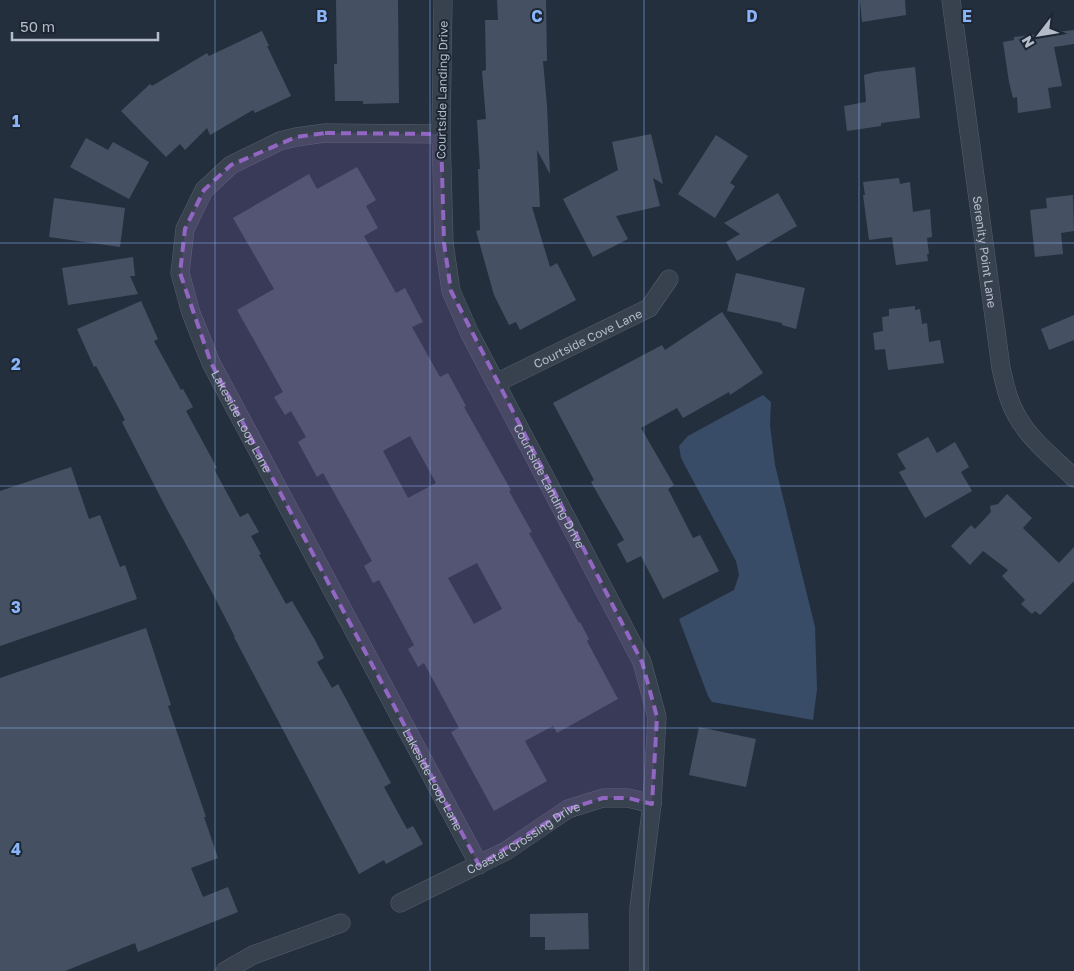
<svg xmlns="http://www.w3.org/2000/svg" width="1074" height="971" viewBox="0 0 1074 971" font-family="'Golos Text',sans-serif">
<style>
.water{fill:#394c67}
.building{fill:#455162;fill-rule:evenodd}
.lines{fill:none;stroke-linecap:round;stroke-linejoin:round}
.street-casing{stroke:#565f6c;stroke-width:19}
.street{stroke:#38414e;stroke-width:18}
.marked{fill:#9266c3;fill-opacity:0.2;stroke:#9266c3;stroke-width:4;stroke-dasharray:10 6;stroke-linejoin:round}
.grid{fill:none;stroke:#8ab4f8;stroke-width:1;stroke-opacity:0.55}
.labels{text-anchor:middle;dominant-baseline:central;stroke-width:4;stroke-linejoin:round;paint-order:stroke}
.street-label{font-size:12px;fill:#b4bcc9;stroke:#1d2633}
.grid-label{font-size:16px;text-anchor:middle;font-weight:bold;fill:#8ab4f8;stroke:#1d2633;stroke-width:4;stroke-linejoin:round;paint-order:stroke}
</style>
<rect width="100%" height="100%" fill="#242f3e"/>
<path class="water" d="M763,395L771,402L770,425L775,465L815,627L817,689L813,720L712,702L708,696L679,619L734,590L739,575L736,561L681,458L679,446L688,436Z"/>
<g class="building">
<path d="M336,0H398L399,103L363,104V101H335L334,64H337Z"/>
<path d="M497,0H546L547,61H543L547,106L550,174L537,150L540,207H532L550,267L557,263L576,300L520,330L516,322L509,325L494,295L476,231L480,230L478,169H480L477,120L486,119L482,71L486,70L485,20H498Z"/>
<path d="M860,0H905L906,15L862,22Z"/>
<path d="M1074,30V44L1054,47L1062,86L1048,88L1051,108L1018,113L1017,97L1013,98L1009,82L1003,42L1014,40V37Z"/>
<path d="M262,31L269,46H267L291,96L255,113L253,110L210,135L207,128L185,150L180,144L166,157L121,111L150,84L152,86L207,53L209,56Z"/>
<path d="M915,67L920,118L881,123V126L847,131L844,106L866,102L864,75L875,72Z"/>
<path d="M651,134L663,184L653,178L660,206L616,216L628,239L593,257L563,199L618,170L612,142Z"/>
<path d="M716,135L748,156L730,183L735,186L715,218L678,194Z"/>
<path d="M86,138L108,150L113,142L149,162L129,199L70,167Z"/>
<path d="M357,167L376,200L366,206L378,228L364,236L396,293L405,288L423,322L412,327L440,377L448,373L466,406L464,407L511,490L509,491L532,532L529,533L579,623L580,622L589,639L587,641L618,699L557,733L553,726L525,741L547,781L494,811L451,732L459,728L424,663L418,667L408,649L414,645L379,580L373,583L364,566L372,561L346,514L323,473L317,477L298,442L306,437L291,411L285,415L274,397L283,392L237,310L274,289L233,218L309,174L317,189ZM410,436L436,483L408,498L383,451ZM477,563L502,609L474,624L448,578Z"/>
<path d="M899,178L900,184L910,182L913,212L930,209L932,237L927,238L929,254H927L928,261L896,265L892,237L869,240L863,195H865L863,182Z"/>
<path d="M778,193L797,226L737,261L726,242L740,234L724,223Z"/>
<path d="M1073,195L1074,231L1061,233L1063,254L1035,257L1030,210L1047,208L1046,198Z"/>
<path d="M54,198L125,208L120,247L49,237Z"/>
<path d="M133,257L135,276H130L138,294L68,305L62,268Z"/>
<path d="M736,273L805,288L796,329L782,325V323L727,311Z"/>
<path d="M141,301L158,339L154,341L181,390L183,389L193,407L186,411L217,468L214,469L240,517L248,513L259,532L251,536L261,554L259,555L286,604L292,601L315,640L324,658L317,662L332,688L338,684L391,783L384,787L407,829L413,826L423,844L386,864L384,860L359,874L234,637H235L214,596L164,504L122,422L125,420L96,366L94,367L77,329Z"/>
<path d="M915,306V310L920,309L922,324L927,323L929,342L940,340L944,363L888,370L885,349L875,350L873,333L883,331L882,317L889,316V309Z"/>
<path d="M722,312L763,373L730,395L729,392L683,418L677,408L641,428L674,485L668,489L693,538L700,535L719,571L663,599L641,556L627,563L617,544L624,540L591,482L594,480L553,403L662,345L665,350Z"/>
<path d="M1074,315V340L1049,350L1041,329Z"/>
<path d="M928,437L937,453L955,442L969,467L961,472L972,491L925,518L899,472L906,469L897,454Z"/>
<path d="M71,467L89,519L100,515L120,567L125,565L137,599L0,646V491Z"/>
<path d="M1007,494L1032,518L1023,528L1059,563L1074,547V581L1040,615L1035,611L1032,614L1021,604L1025,600L1002,576L1008,570L983,551L970,565L951,546L971,525L975,529L991,512L990,506L998,504Z"/>
<path d="M146,628L171,705L168,706L206,817H204L218,858L191,868L203,897L228,887L238,912L138,952L135,943L65,971H0V678Z"/>
<path d="M699,727L756,739L746,787L689,775Z"/>
<path d="M588,913L589,949L545,950V937H530V914Z"/>
</g>
<g class="lines">
<defs>
<g id="street">
<path id="s1" d="M443,0L441,134L444,243L451,291L470,334L642,662L657,717L652,804L639,908V971"/>
<path id="s2" d="M951,0L1001,368C1005,385 1008,401 1017,416C1030,440 1055,459 1074,478"/>
<path id="s3" d="M441,134L325,133L296,137L280,141L231,165L204,190L185,229L180,273L191,313L211,363L479,865"/>
<path id="s4" d="M496,383L649,308L669,279"/>
<path id="s5" d="M400,903L506,851L568,809L603,798H628L652,804"/>
<path d="M225,971L253,955L341,923"/>
</g>
</defs>
<use href="#street" class="street-casing"/>
<use href="#street" class="street"/>
</g>
<path class="marked" d="M325,133L441,134L444,243L451,291L642,662L657,717L652,804L628,798H603L568,809L479,865L211,363L180,273L185,229L204,190L231,165L296,137Z"/>
<path class="grid" d="M215,0V971M430,0V971M644,0V971M859,0V971M0,243H1074M0,486H1074M0,728H1074"/>
<g class="labels">
<g class="street-label">
<text transform="translate(442 90) rotate(-89)">Courtside Landing Drive</text>
<text stroke="none"><textPath href="#s2" startOffset="254">Serenity Point Lane</textPath></text>
<text stroke="none"><textPath href="#s4" startOffset="102">Courtside Cove Lane</textPath></text>
<text stroke="none"><textPath href="#s3" startOffset="502">Lakeside Loop Lane</textPath></text>
<text stroke="none"><textPath href="#s1" startOffset="510">Courtside Landing Drive</textPath></text>
<text stroke="none"><textPath href="#s3" startOffset="908">Lakeside Loop Lane</textPath></text>
<text stroke="none"><textPath href="#s5" startOffset="140">Coastal Crossing Drive</textPath></text>
</g>
</g>
<g class="grid-label">
<text x="322" y="22">B</text>
<text x="537" y="22">C</text>
<text x="752" y="22">D</text>
<text x="967" y="22">E</text>
<text x="16" y="127">1</text>
<text x="16" y="370">2</text>
<text x="16" y="613">3</text>
<text x="16" y="855">4</text>
</g>
<g transform="translate(1039 35) rotate(239)" stroke="#1d2633" stroke-width="4" paint-order="stroke">
<path d="M0-4L9 19L0 12L-9 19Z" fill="#b4bcc9"/>
<text y="-8" font-size="14" font-weight="bold" text-anchor="middle" fill="#b4bcc9">N</text>
</g>
<path d="M12 32v8h146v-8" fill="none" stroke="#b4bcc9" stroke-width="2.5"/>
<text x="20" y="32" font-size="15" fill="#b4bcc9" stroke="#1d2633" stroke-width="4" paint-order="stroke">50 m</text>
</svg>
